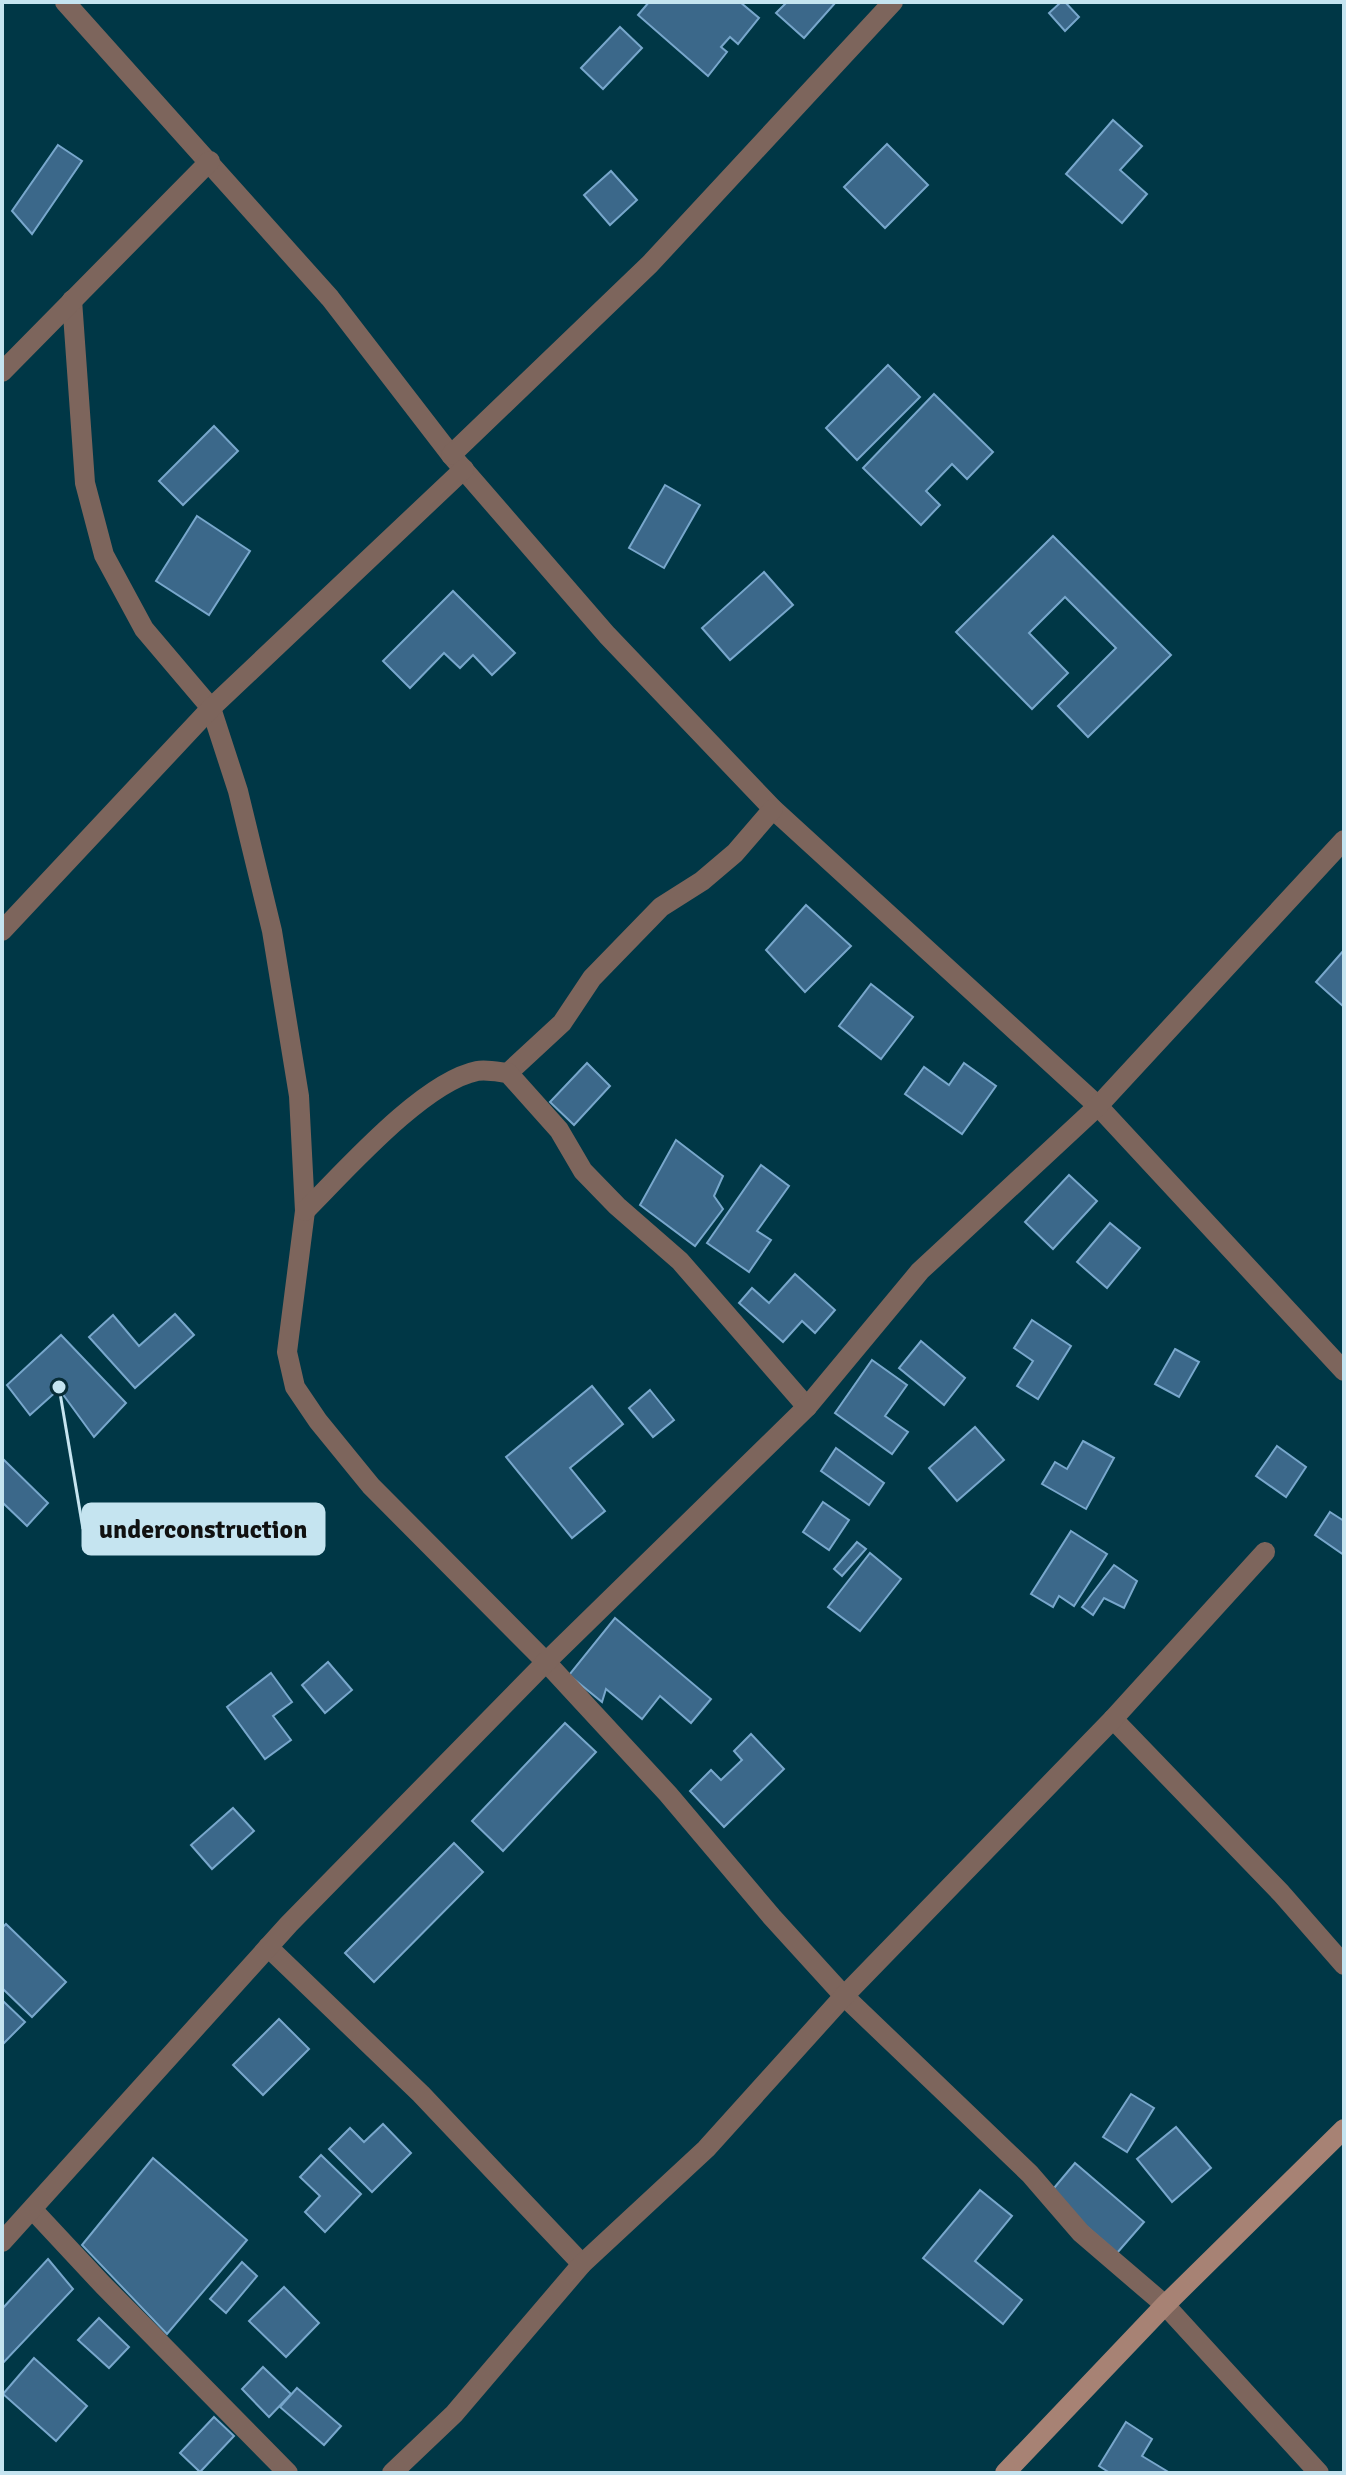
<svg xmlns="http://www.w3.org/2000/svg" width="1346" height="2475" viewBox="0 0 1346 2475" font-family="Signika,sans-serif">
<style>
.building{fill:#3b688a;stroke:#78a7cc;stroke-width:2}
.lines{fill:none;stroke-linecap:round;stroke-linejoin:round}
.lane{stroke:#7d655c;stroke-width:20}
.street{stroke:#7d655c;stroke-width:20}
.secondary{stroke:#a78274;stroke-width:20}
.leader{fill:none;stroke:#c5e4f0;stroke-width:3}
.callout-dot{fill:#c5e4f0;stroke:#072c36;stroke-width:3}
.callout{fill:#c5e4f0;stroke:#c5e4f0;stroke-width:3}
.callout-label{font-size:26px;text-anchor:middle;font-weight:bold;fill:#111}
</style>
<rect width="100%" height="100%" fill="#003746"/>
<g class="building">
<path d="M649,2H740L759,18L738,44L730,37L721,47L727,52L708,76L638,15Z"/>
<path d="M787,2H836L804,38L776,13Z"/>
<path d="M1061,2H1065L1079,17L1065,31L1049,13Z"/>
<path d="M620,27L642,48L603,89L581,68Z"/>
<path d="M1113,120L1142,146L1120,170L1147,194L1122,223L1066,174Z"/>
<path d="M887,144L928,185L885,228L844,187Z"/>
<path d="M58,145L82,161L32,234L12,211Z"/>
<path d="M611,171L637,200L610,225L584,195Z"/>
<path d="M888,365L920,397L857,460L826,428Z"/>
<path d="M934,394L993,452L967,479L952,464L926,491L940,505L921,525L863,468Z"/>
<path d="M214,426L238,451L183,505L159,481Z"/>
<path d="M665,485L700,505L664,568L629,548Z"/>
<path d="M197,516L250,551L209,615L156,581Z"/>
<path d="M1053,536L1171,655L1088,737L1058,706L1116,648L1065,597L1029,633L1068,673L1032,709L956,632Z"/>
<path d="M764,572L793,605L730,660L702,628Z"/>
<path d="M453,591L515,653L492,675L473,655L460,668L444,653L410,688L383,661Z"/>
<path d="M806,905L851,946L805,992L766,950Z"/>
<path d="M1344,950V1007L1316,982Z"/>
<path d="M871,984L913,1017L881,1059L839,1026Z"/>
<path d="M587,1063L610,1086L574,1125L550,1102Z"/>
<path d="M964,1063L996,1086L962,1134L905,1094L924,1067L949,1085Z"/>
<path d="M676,1140L723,1176L714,1196L723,1209L695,1246L640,1205Z"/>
<path d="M761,1165L789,1186L757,1231L771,1240L749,1272L707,1243Z"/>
<path d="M1069,1175L1097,1201L1053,1249L1025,1222Z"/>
<path d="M1110,1223L1140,1248L1107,1288L1077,1262Z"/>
<path d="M795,1274L835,1310L815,1333L802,1321L783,1342L739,1303L752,1288L769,1303Z"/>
<path d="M175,1314L194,1335L135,1388L89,1337L113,1315L139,1346Z"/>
<path d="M1032,1320L1071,1346L1038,1399L1017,1386L1033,1361L1014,1348Z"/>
<path d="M61,1335L126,1403L94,1437L59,1389L30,1415L7,1385Z"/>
<path d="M921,1341L965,1378L944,1405L899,1368Z"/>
<path d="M1175,1349L1199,1362L1179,1397L1155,1384Z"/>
<path d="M872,1360L907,1385L885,1416L908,1432L892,1454L835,1413Z"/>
<path d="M592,1386L623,1424L570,1468L605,1511L572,1538L506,1457Z"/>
<path d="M650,1390L674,1420L653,1437L629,1408Z"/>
<path d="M975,1427L1004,1460L957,1501L929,1468Z"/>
<path d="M1083,1441L1114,1458L1086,1509L1042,1484L1055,1462L1067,1469Z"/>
<path d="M1277,1446L1306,1467L1286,1497L1256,1476Z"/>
<path d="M836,1448L884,1483L869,1505L821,1471Z"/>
<path d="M2,1458L48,1503L27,1526L2,1502Z"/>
<path d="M823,1502L849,1520L829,1550L803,1532Z"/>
<path d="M1330,1512L1344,1521V1555L1315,1535Z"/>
<path d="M1071,1531L1107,1554L1074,1606L1059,1596L1053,1607L1031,1594Z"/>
<path d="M857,1542L866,1549L842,1576L834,1569Z"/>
<path d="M870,1553L901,1579L860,1631L828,1607Z"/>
<path d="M1114,1565L1137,1581L1124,1608L1104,1598L1093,1615L1082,1607Z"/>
<path d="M615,1618L711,1699L691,1723L660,1696L642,1719L606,1689L602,1702L569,1675Z"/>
<path d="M328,1662L352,1690L325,1713L302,1685Z"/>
<path d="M271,1673L292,1702L273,1716L291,1740L265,1759L227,1707Z"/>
<path d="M565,1723L596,1752L503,1851L472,1821Z"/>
<path d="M751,1734L784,1769L724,1827L690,1791L711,1770L721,1780L742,1760L734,1751Z"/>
<path d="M233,1808L254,1831L212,1869L191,1845Z"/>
<path d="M454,1843L483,1872L374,1982L345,1953Z"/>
<path d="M6,1924L66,1982L32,2017L2,1988V1928Z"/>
<path d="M2,2000L25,2022L2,2045Z"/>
<path d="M279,2019L309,2049L263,2095L233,2065Z"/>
<path d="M1131,2094L1154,2108L1127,2152L1103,2137Z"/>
<path d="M383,2124L411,2153L372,2192L329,2149L350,2128L364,2142Z"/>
<path d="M1176,2127L1211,2168L1172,2202L1137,2159Z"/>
<path d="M321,2155L361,2194L325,2232L305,2212L320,2196L300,2177Z"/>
<path d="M153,2158L247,2240L167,2334L82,2245Z"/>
<path d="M1075,2163L1144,2222L1117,2253L1049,2194Z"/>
<path d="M980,2190L1012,2216L975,2261L1022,2300L1003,2324L923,2258Z"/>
<path d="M48,2259L73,2289L2,2364V2309Z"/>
<path d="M242,2262L257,2276L226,2313L210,2299Z"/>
<path d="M284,2287L319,2323L286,2357L249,2321Z"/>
<path d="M99,2318L129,2347L109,2368L78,2340Z"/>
<path d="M34,2358L87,2406L56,2441L3,2394Z"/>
<path d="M263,2367L291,2394L269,2417L242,2389Z"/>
<path d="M297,2388L341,2426L324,2445L280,2407Z"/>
<path d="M214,2417L234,2436L200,2472L180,2453Z"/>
<path d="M1126,2422L1152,2439L1142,2456L1170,2473H1110L1099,2466Z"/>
</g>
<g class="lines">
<path class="lane" d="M33,2210L103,2285L288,2473"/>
<g class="street">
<path d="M65,2L330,298L451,455L607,635L773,809L1098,1106L1344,1371"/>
<path d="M72,300L85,483L104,555L144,629L211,708L238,791L272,931L299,1096L305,1211L287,1352L295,1387L318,1421L371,1486L546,1662L668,1794L772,1917L844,1996L1030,2174L1081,2233L1165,2305L1319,2473"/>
<path d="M2,372L210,161"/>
<path d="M451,455L650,264L893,2"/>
<path d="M2,931L211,708L464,469"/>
<path d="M508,1073L562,1023L592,978L661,907L702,881L735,853L773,809"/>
<path d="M305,1211C345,1171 423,1082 477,1071C486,1069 499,1072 508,1073L559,1130L583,1171L617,1206L680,1261L807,1407"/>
<path d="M1113,1719L1281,1893L1344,1965"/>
<path d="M268,1947L421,2094L582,2264"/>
<path d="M2,2242L289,1924L546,1662L807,1407L920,1271L1098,1106L1344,840"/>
<path d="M392,2473L454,2414L582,2264L706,2149L844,1996L1113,1719L1265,1552"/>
</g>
<path class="secondary" d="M1005,2473L1165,2305L1344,2129"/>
</g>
<path class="leader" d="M59 1387L83 1529"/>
<circle class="callout-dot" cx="59" cy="1387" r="8"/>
<rect class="callout" x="83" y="1504" width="241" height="50" rx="8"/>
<g class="callout-label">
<text x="203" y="1538">underconstruction</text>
</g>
<rect width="1346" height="2475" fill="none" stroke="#c5e4f0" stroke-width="8"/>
</svg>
